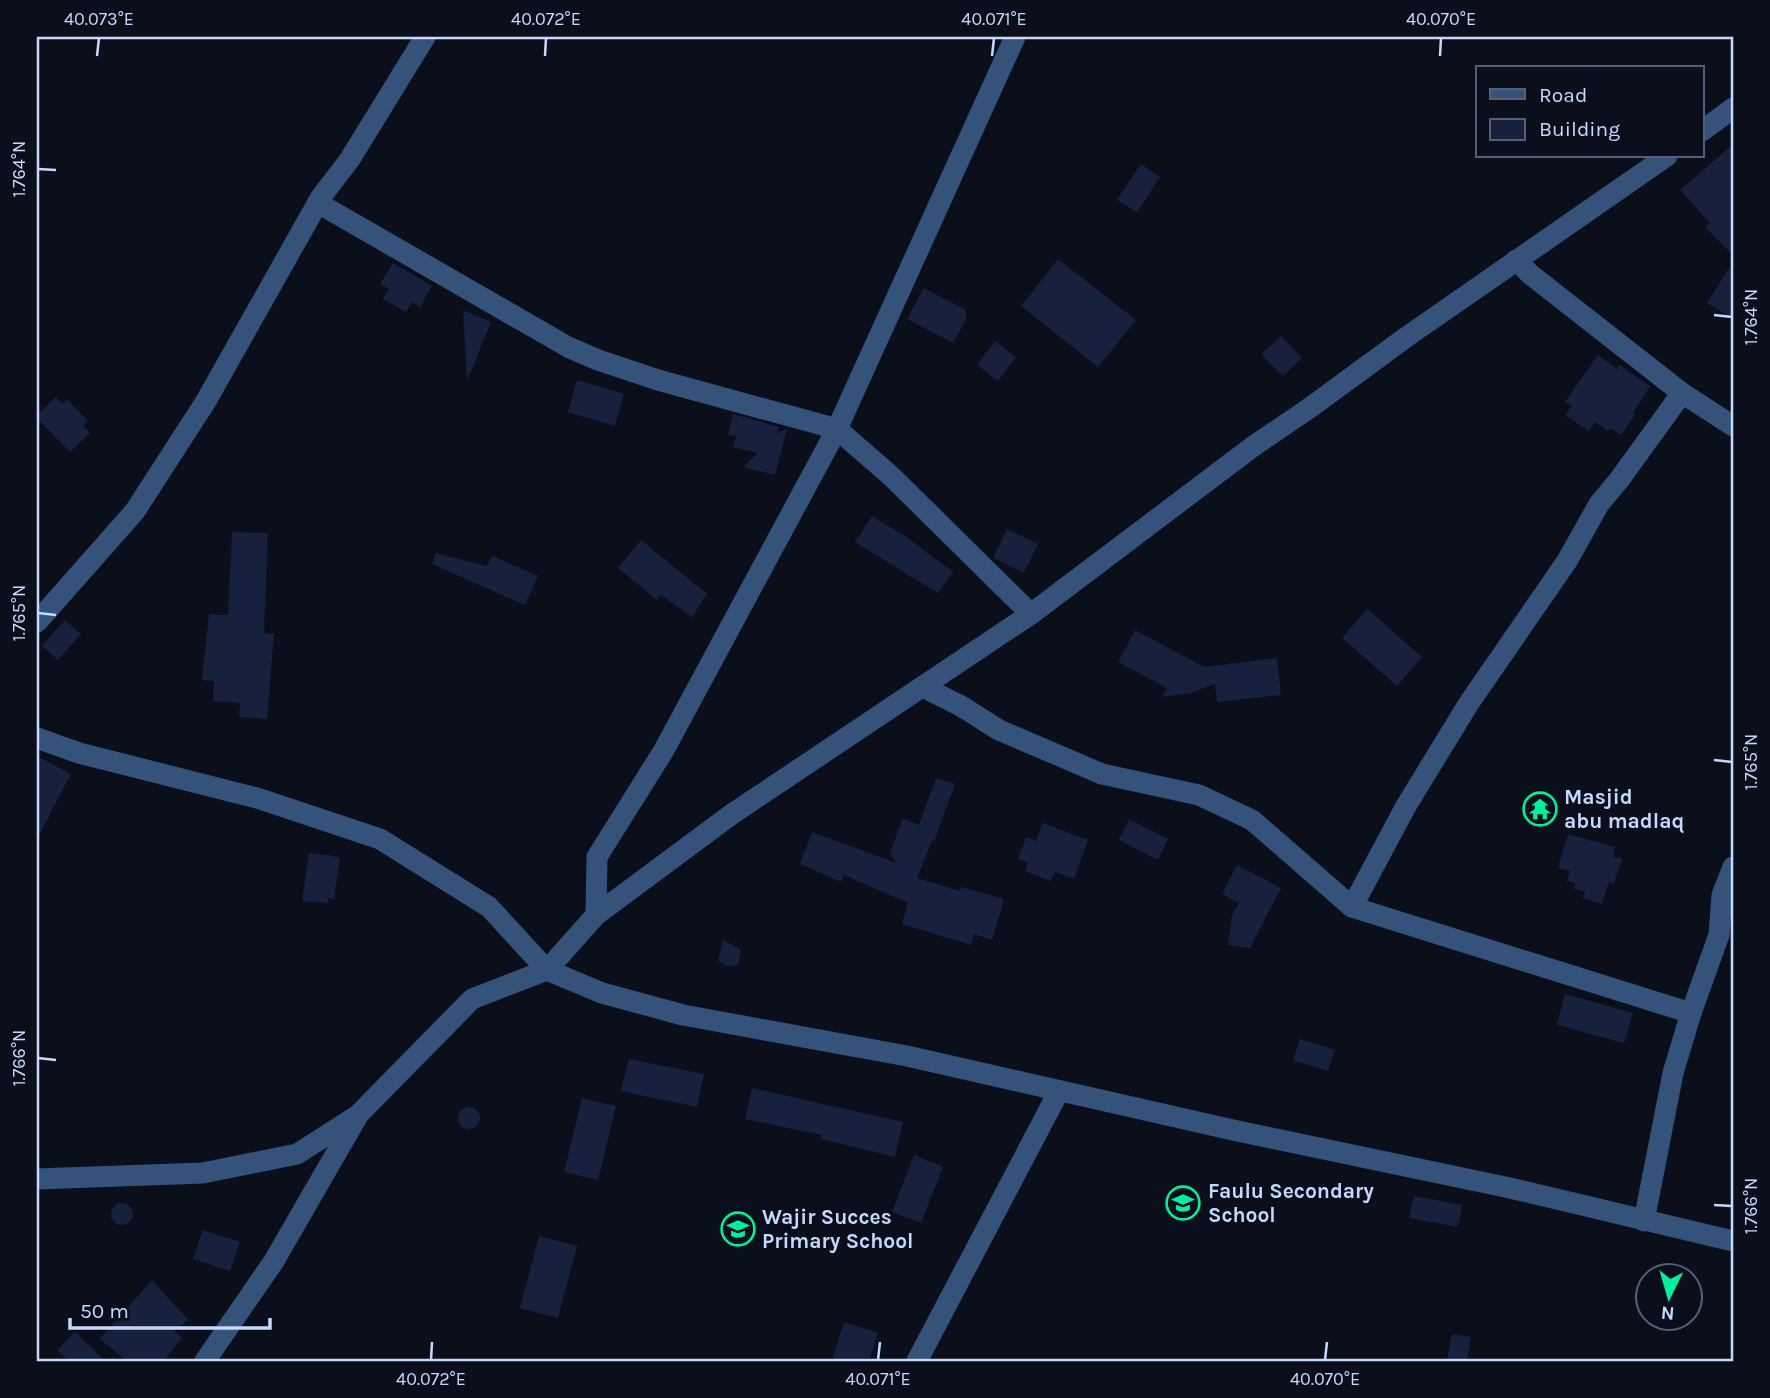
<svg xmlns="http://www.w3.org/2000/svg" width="1770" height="1398" viewBox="0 0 1770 1398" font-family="Karla,sans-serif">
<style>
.building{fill:#17203c}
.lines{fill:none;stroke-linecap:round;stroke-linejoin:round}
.minor{stroke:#35527a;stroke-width:21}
.ticks{fill:none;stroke:#c5d9ff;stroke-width:2.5}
.labels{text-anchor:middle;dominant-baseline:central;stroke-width:6;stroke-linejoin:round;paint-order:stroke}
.poi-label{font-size:21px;font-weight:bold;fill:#c5d9ff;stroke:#0b0f1b;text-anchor:start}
.neatline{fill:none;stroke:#c5d9ff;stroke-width:2.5}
.ticks-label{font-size:18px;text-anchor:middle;fill:#c5d9ff}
</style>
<rect width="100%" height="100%" fill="#0b0f1b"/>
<g class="building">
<path d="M1733,144V255L1705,227L1710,223L1680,190Z"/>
<path d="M1141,164L1160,177L1137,212L1117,200Z"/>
<path d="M1058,259L1136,320L1098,367L1021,306Z"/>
<path d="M1733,262V319L1707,303Z"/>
<path d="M393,263L432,286L420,307L412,302L406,312L383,299L389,289L380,284Z"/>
<path d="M924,288L966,310V319L953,343L907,319Z"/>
<path d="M463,310L491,322L467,381Z"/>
<path d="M1281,336L1302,358L1283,376L1261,354Z"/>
<path d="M995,341L1016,357L998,381L977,365Z"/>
<path d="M1598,355L1617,369L1619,365L1650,386L1633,413L1635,415L1621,435L1610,428L1608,431L1595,422L1589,431L1565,415L1572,406L1565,402Z"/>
<path d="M577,380L624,394L615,426L568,412Z"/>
<path d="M56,397L62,404L67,399L88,421L83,426L90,433L70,452L37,418V415Z"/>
<path d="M733,414L779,427L777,433L787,429L775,475L743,467L758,453L733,447L736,436L728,435Z"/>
<path d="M872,516L905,536L953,572L938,593L855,542Z"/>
<path d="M1007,529L1038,544L1024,573L993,558Z"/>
<path d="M232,532L268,533L264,633L274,634L267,719L239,717L240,703L213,701L214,681L202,680L209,614L228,615Z"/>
<path d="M641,540L707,594L692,617L661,595L657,600L618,568Z"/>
<path d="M436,553L487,566L492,556L538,576L525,605L432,564Z"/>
<path d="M1367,609L1422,657L1397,686L1342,638Z"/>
<path d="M65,620L81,634L58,660L42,646Z"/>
<path d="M1135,630L1204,667L1277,658L1281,695L1217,702L1215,684L1190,693L1162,697L1167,688L1118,662Z"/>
<path d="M37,756L71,774L37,839Z"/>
<path d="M936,778L955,784L934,842L932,841L917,878L960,891L961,887L1004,899L992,940L974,934L971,945L902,924L908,903L844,875L841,882L800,864L812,832L896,863L890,853L903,818L919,825Z"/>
<path d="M1129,819L1168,839L1158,860L1119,840Z"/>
<path d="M1043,823L1088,840L1074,879L1055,872L1051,881L1025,871L1028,863L1018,859L1026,837L1036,841Z"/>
<path d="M1568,834L1615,847L1613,857L1622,859L1614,884L1609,882L1602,904L1583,898L1585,892L1574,889L1575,883L1567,881L1570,871L1558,868Z"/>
<path d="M309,853L340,857L334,899L328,898V903L302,901Z"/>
<path d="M1237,865L1281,888L1250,948L1228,945L1232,916L1239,903L1222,894Z"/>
<path d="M723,940L741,950L738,965L727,966L718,961Z"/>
<path d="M1565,994L1633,1013L1624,1043L1557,1025Z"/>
<path d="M1300,1039L1335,1050L1328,1071L1293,1060Z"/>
<path d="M629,1059L704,1074L697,1107L621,1091Z"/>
<path d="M752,1088L903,1122L895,1157L821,1139L822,1135L745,1119Z"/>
<path d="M582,1098L616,1106L598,1180L564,1172Z"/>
<circle cx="469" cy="1118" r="11"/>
<path d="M914,1155L943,1167L921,1223L892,1212Z"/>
<path d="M1414,1196L1462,1205L1458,1227L1409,1218Z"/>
<circle cx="122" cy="1214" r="11"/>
<path d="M203,1230L240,1242L230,1271L193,1259Z"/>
<path d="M539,1236L577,1246L558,1318L520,1308Z"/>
<path d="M152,1280L188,1320L174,1331L182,1338L163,1361H127L100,1339Z"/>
<path d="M844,1322L878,1333L869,1361H832Z"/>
<path d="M75,1332L105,1361H69L57,1350Z"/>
<path d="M1452,1334L1471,1337L1467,1361L1447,1359Z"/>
</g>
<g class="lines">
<g class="minor">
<path d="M1702,131L1733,108"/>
<path d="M318,203L568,347L598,360L658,380L837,429L891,476L1031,614"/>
<path d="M1682,393L1733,426"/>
<path d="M37,622L135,511L206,401L321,197L350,159L425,37"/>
<path d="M923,687L961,706L999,730L1102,774L1199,795L1252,820L1352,907L1691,1013"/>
<path d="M37,738L79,753L257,798L380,839L489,907L547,970L602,993L683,1015L907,1056L1233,1130L1510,1188L1733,1241"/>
<path d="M1352,907L1406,806L1469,703L1567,561L1599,504L1619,480L1682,393L1530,274L1516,260"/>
<path d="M596,915L597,857L664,750L837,429L1015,37"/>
<path d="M37,1179L203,1173L297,1154L358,1115L472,999L547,970L596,915L732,814L1031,614L1255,445L1311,407L1405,338L1667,156"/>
<path d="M1644,1221L1673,1073L1691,1013L1719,935L1722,895L1733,867"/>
<path d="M205,1361L274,1261L357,1117"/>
<path d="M917,1361L1059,1091"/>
</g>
</g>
<path class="ticks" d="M97,56L99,38M545,56L546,38M992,56L994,38M1440,56L1441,38M38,169L56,170M1714,315L1732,317M38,613L56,615M1714,760L1732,762M38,1058L56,1060M1714,1205L1732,1206M431,1360L432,1342M878,1360L880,1342M1325,1360L1327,1342"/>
<defs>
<symbol id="temple-ring" viewBox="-11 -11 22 22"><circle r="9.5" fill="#0b0f1b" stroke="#00f09b" stroke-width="1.5"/><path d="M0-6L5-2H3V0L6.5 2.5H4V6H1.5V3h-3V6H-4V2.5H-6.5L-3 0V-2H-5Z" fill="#00f09b"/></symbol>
<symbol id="school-ring" viewBox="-11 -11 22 22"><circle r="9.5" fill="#0b0f1b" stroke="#00f09b" stroke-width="1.5"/><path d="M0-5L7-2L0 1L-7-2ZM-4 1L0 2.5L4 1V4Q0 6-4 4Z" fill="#00f09b"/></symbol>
</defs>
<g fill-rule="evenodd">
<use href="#temple-ring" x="1521" y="790" width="38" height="38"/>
<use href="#school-ring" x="1164" y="1184" width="38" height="38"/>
<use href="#school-ring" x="719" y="1210" width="38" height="38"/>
</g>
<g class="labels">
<g class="poi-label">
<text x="1564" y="797">Masjid<tspan x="1564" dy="24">abu madlaq</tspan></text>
<text x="1208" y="1191">Faulu Secondary<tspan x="1208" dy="24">School</tspan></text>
<text x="762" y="1217">Wajir Succes<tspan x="762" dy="24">Primary School</tspan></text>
</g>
</g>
<rect width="1770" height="1398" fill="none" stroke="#0b0f1b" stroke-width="77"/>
<rect x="1476" y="66" width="228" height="91" fill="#0b0f1b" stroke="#556076" stroke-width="2"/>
<rect x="1490" y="89" width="35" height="10" fill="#35527a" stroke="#556076" stroke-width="2"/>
<text x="1539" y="102" font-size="21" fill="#c5d9ff">Road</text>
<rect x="1490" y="119" width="35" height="21" fill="#17203c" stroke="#556076" stroke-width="2"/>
<text x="1539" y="136" font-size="21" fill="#c5d9ff">Building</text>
<g transform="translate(1669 1297) rotate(185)"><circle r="33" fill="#0b0f1b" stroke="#556076" stroke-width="2"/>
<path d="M0-5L12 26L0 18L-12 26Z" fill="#00f09b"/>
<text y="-10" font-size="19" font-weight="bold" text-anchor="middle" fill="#c5d9ff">N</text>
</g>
<path d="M70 1318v10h200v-10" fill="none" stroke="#c5d9ff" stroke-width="3.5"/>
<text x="80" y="1318" font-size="21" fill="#c5d9ff" stroke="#0b0f1b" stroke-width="5" paint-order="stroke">50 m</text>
<rect x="38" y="38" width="1694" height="1322" class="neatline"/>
<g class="ticks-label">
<text x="99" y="25">40.073°E</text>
<text x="546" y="25">40.072°E</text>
<text x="994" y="25">40.071°E</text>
<text x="1441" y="25">40.070°E</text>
<text transform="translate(19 169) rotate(-90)" y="6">1.764°N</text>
<text transform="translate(1751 317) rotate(-90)" y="6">1.764°N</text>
<text transform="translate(19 613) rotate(-90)" y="6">1.765°N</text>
<text transform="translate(1751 762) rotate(-90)" y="6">1.765°N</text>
<text transform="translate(19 1058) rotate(-90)" y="6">1.766°N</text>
<text transform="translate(1751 1206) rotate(-90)" y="6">1.766°N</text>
<text x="431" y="1385">40.072°E</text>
<text x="878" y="1385">40.071°E</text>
<text x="1325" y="1385">40.070°E</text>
</g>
</svg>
